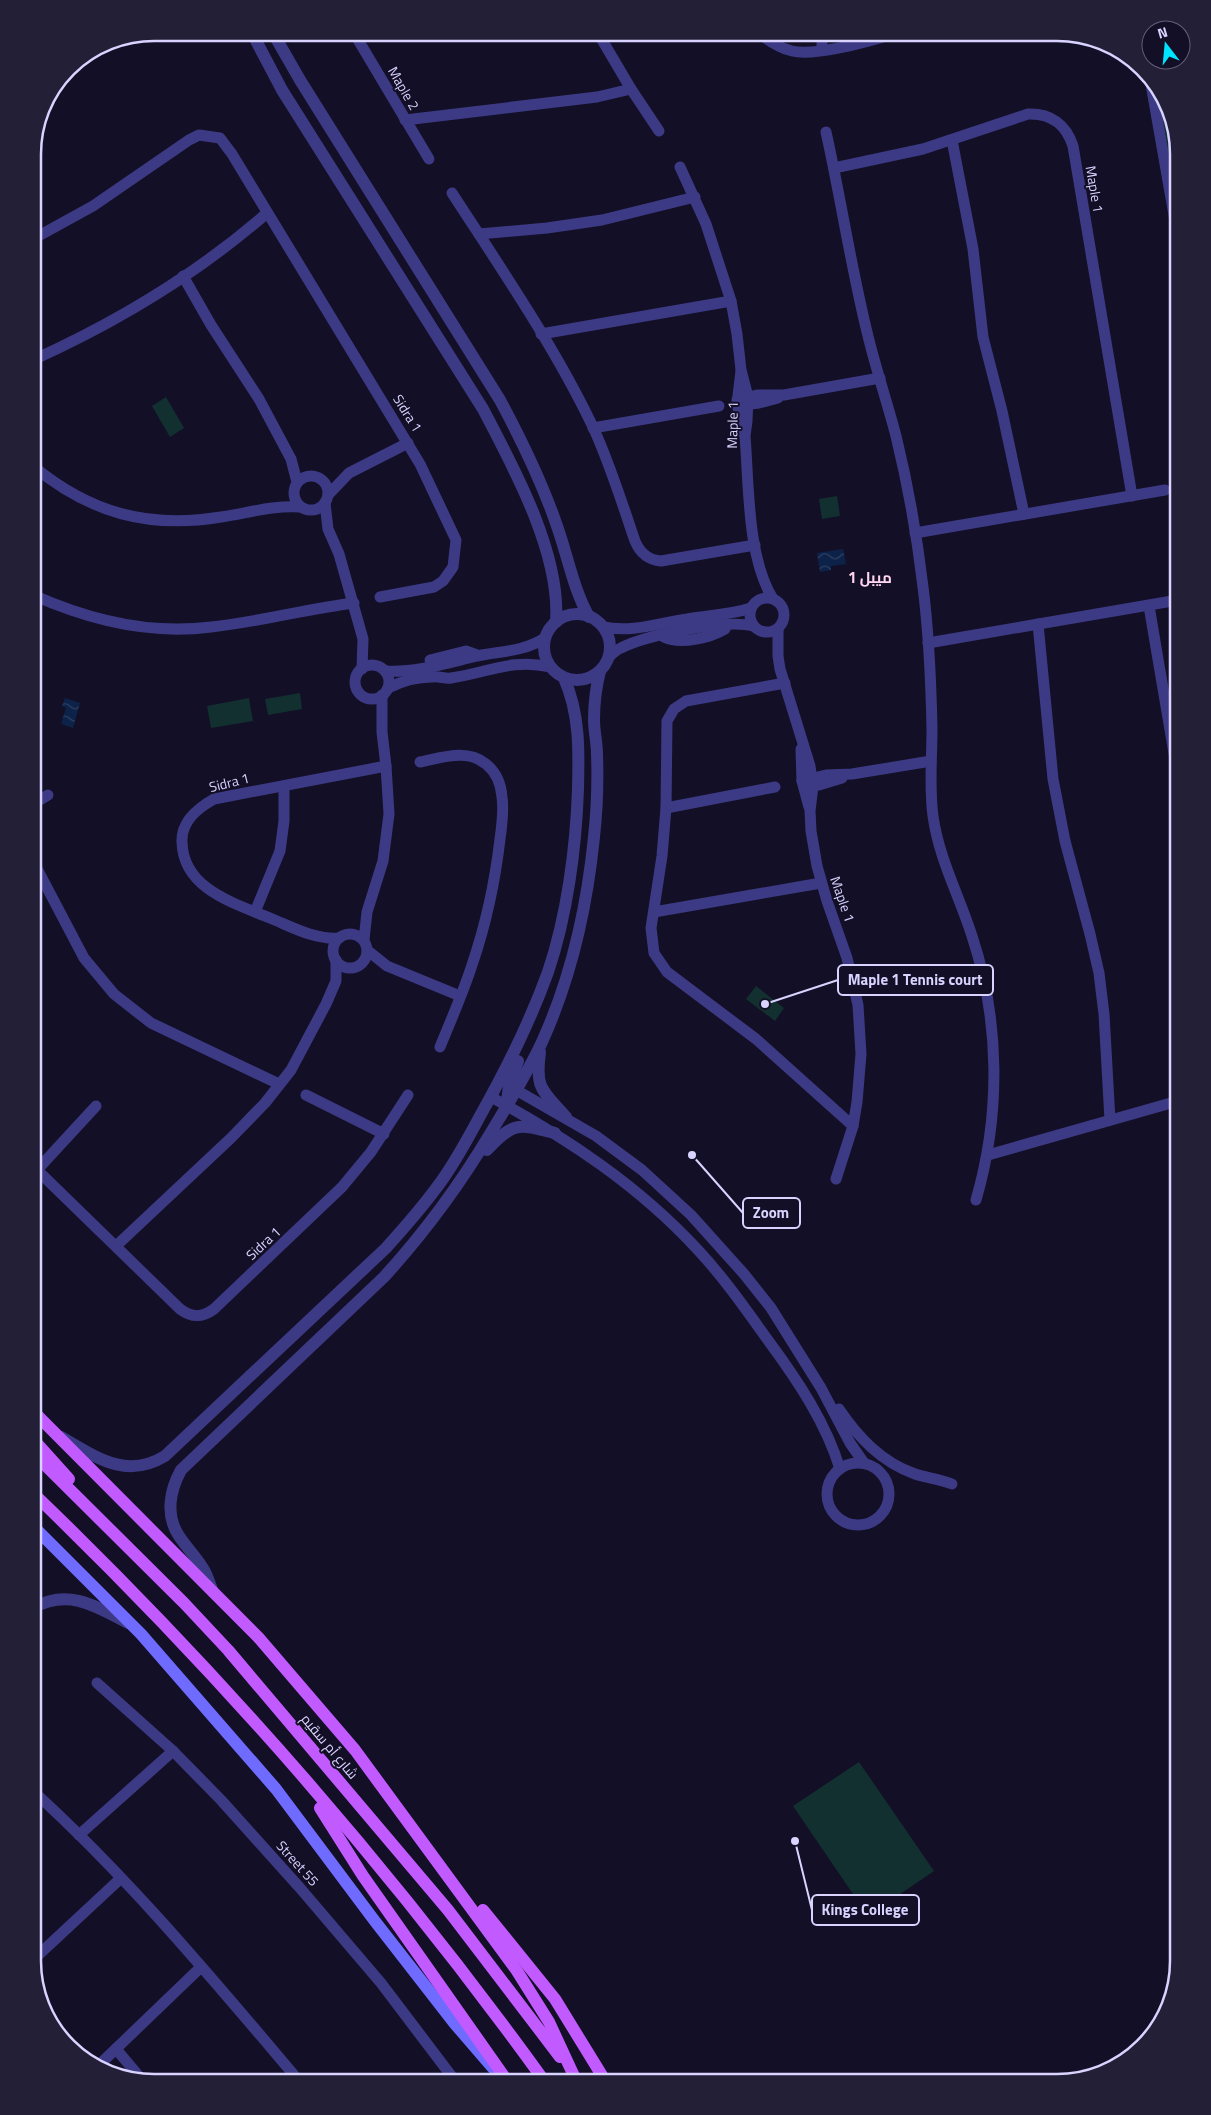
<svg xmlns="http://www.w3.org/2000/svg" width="1211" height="2115" viewBox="0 0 1211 2115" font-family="'Titillium Web',Cairo,sans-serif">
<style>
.green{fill:#12302f}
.water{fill:url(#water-waves)}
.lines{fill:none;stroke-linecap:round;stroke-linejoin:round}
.minor{stroke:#3d3a85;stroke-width:11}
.tertiary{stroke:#3d3a85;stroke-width:12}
.secondary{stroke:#6f6bff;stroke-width:12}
.primary{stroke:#c25bff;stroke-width:12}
.labels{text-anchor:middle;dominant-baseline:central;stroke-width:4;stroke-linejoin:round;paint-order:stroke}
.street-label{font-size:14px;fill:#d9d4ff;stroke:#130f26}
.neighbourhood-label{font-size:15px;font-weight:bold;fill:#ffd6f0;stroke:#130f26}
.rim{fill:none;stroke:#d9d4ff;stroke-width:2.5}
.leader{fill:none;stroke:#d9d4ff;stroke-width:2}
.callout-dot{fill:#d9d4ff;stroke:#130f26;stroke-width:2}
.callout{fill:#130f26;stroke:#d9d4ff;stroke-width:2}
.callout-label{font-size:15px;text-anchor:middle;font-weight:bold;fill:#d9d4ff}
</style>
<defs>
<pattern id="water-waves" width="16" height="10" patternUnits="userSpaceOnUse" patternTransform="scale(1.25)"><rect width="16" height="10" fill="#0c2248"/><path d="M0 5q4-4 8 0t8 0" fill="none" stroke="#2f4163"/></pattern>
</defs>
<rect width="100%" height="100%" fill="#130f26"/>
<g class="green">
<path d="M1144,75L1166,101L1178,159V265Z"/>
<path d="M166,397L184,428L170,437L152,406Z"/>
<path d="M837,496L840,516L822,519L819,499Z"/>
<path d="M300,693L302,709L268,715L265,699Z"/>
<path d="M249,698L253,721L211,728L207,706Z"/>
<path d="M756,986L784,1008L775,1021L746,999Z"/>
<path d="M859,1762L934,1871L868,1916L793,1806Z"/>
</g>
<g class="water">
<path d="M843,549L846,564L831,566V570L820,572L817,553Z"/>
<path d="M65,698L80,703L73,728L61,724L66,708L62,706Z"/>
</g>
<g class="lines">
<g class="minor">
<path d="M354,33L429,159"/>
<path d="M598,33L631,89L659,131"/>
<path d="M759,33C769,41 779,48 792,51C816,57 872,40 897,33"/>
<path d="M822,33V50"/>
<path d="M65,72L92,52"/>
<path d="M1151,84L1178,238"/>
<path d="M405,120L597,97L631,89"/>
<path d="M826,132C841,199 851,268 868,336C876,369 887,402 896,436C908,485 917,536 923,587C929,634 931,681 932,729C932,758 929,787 933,816C939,859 959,895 972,936C1000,1021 1001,1114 976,1200"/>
<path d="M952,140L973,249L983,337L1002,411L1024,514"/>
<path d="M680,167L706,224L731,301L737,334L741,370L748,397L747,421L745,436C749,485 747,557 773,599"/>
<path d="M834,168L923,149L1028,114C1050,113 1066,124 1073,146L1132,496"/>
<path d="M452,193C500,267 555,347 593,427C610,464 622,503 635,541C640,553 648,560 661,561L755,545"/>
<path d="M479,234L547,228L602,220L695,197"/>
<path d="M33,239L93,206L189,140L199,135L220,138L232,154L420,464L456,540L453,567L443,581L434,587L380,597"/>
<path d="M183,276L211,325L259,399L291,459L297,482"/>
<path d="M541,334L731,301"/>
<path d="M33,360C117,322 197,274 267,213"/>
<path d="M741,371L737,404L744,434"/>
<path d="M737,400L757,395H784L880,378"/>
<path d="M743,405L759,403L778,398"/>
<path d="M593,428L719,406"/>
<path d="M33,466C90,513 148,529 221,517C248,513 273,505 301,507"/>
<circle cx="311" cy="493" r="17"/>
<path d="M328,495L349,473L408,443"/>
<path d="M325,503L328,529L339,554L363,639L362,669"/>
<path d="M915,533L1165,490"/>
<path d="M33,595C89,620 149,635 211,627C259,622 306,609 354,603"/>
<circle cx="767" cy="615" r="17"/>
<path d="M1149,606L1178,777"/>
<path d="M1038,624L1053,779L1065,841L1090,934L1099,973L1104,1014L1110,1120"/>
<path d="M603,627C633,633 658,623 687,619C709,615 730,615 751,608"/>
<path d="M778,629V656L780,669L810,766L813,786L810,811L811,831L817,866L827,901L847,958L858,1005L861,1054L857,1102L853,1126L836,1179"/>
<path d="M664,637C680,645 710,638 725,629"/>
<path d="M928,643L1178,600"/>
<path d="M609,657C612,654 616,650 621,648C646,635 727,619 753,626"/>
<path d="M430,660L466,651L477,655"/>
<circle cx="372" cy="682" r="17"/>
<path d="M385,671C416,673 447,663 477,656C501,651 523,652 545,638"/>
<path d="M785,683L686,701L674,709L667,721L666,808L662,856L651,928L654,953L667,972L756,1039L853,1126"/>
<path d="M388,688C402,681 416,677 432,677C439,676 445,679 451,678C487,673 512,658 550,667"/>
<path d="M801,749L802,781L809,807"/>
<path d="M420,762C441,758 467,748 486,764C496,772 501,784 502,797C504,810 502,825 500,839C495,882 486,924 472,965C463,993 451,1020 440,1047"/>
<path d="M802,781L826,775L852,774L931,761"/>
<path d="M806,786L819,785L842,778"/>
<path d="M33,804L48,795"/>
<path d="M666,808L775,787"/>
<path d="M33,861L84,958L114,994L151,1023L279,1084"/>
<path d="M255,912L280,851L284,821V786"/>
<path d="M654,912L821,883"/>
<circle cx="350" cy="951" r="17"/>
<path d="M339,938C315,940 292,927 270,918C234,903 183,889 182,842C181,821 198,808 214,799L386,766"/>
<path d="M364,940L367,912L383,861L389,814L386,766L382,732V695"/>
<path d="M367,950L387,966L460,996"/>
<path d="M509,1086L596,1136L642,1170L691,1215L744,1274L771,1308L821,1388L850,1443L864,1463"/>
<path d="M306,1095L384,1134"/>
<path d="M491,1097C568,1139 638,1185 698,1250C725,1279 747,1311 770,1343C798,1381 826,1423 840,1469"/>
<path d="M988,1155L1178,1101"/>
<path d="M33,1166L180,1309C192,1318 202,1318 214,1309L342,1187L371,1152L408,1095"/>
<path d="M37,1170L96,1106"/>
<path d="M116,1246L231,1138L265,1103L291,1070L326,1004L336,981V960"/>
<path d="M839,1409C858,1437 881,1462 915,1474C927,1478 940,1479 952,1484"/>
<circle cx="858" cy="1494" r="31"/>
<path d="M97,1683L173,1751L221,1800L300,1888L381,1983L456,2082"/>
<path d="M33,1791C130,1879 215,1982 300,2082"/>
<path d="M79,1835L173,1751"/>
<path d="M33,1960L120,1879"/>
<path d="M116,2049L143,2081"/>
<path d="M98,2066L201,1967"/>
</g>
<g class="tertiary">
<path d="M252,33L282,90L483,409C514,468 561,554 556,622"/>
<path d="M273,33L300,80L500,400C522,441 542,482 557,526C568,557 573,588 589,617"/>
<circle cx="577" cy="647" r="33"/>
<path d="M540,1052C535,1089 542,1090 566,1117"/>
<path d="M507,1102L509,1085L518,1061"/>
<path d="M487,1150C514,1121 518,1124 555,1133"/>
<path d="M61,1437C96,1457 126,1480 165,1456L386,1248C404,1228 421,1209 437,1187C454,1165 467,1140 480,1116C506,1070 530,1022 548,972C567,916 576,848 578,789C579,751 580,714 564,678"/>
<path d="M213,1592C210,1585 208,1577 204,1570C197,1558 187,1548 179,1536C165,1515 170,1490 181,1470L384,1277C425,1232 459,1186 490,1134C508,1104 527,1074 542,1042C571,978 587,907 594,837C597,810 598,782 597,754C597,743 594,731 594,720C594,704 596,687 600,671"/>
<path d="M33,1608C68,1588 96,1606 128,1623"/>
</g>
<path class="secondary" d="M33,1526L141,1634L276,1789L374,1920L455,2024L493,2068"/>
<g class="primary">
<path d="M33,1411L258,1637L355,1750L517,1971L549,2022L574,2076"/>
<path d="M33,1439L69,1479"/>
<path d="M33,1453L184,1603L228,1650L448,1910L560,2057"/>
<path d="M33,1493C220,1673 393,1871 545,2082"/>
<path d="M320,1808L363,1876L508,2082"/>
<path d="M483,1910L555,1999L606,2082"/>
</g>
</g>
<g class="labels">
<g class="street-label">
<text transform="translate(404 88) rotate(60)">Maple 2</text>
<text transform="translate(1095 189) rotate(80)">Maple 1</text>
<text transform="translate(408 413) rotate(58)">Sidra 1</text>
<text transform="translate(732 425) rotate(-89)">Maple 1</text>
<text transform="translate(229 782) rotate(-14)">Sidra 1</text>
<text transform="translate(843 899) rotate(71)">Maple 1</text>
<text transform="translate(263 1243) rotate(-43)">Sidra 1</text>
<text transform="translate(330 1746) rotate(50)">شارع أم سقيم</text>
<text transform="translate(298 1863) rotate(48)">Street 55</text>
</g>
<g class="neighbourhood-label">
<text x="870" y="577">ميبل 1</text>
</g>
</g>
<path d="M0 0H1211V2115H0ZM154 41H1057A113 113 0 0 1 1170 154V1961A113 113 0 0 1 1057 2074H154A113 113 0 0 1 41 1961V154A113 113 0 0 1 154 41Z" fill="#231f37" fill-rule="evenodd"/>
<path class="rim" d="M154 41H1057A113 113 0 0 1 1170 154V1961A113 113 0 0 1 1057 2074H154A113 113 0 0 1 41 1961V154A113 113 0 0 1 154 41Z"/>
<path class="leader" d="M765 1004L838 980M692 1155L743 1213M795 1841L812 1910"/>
<g class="callout-dot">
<circle cx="765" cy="1004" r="5"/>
<circle cx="692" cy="1155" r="5"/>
<circle cx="795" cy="1841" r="5"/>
</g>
<g class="callout">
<rect x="838" y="965" width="155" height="30" rx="5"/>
<rect x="743" y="1198" width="57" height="30" rx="5"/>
<rect x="812" y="1895" width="107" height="30" rx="5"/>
</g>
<g class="callout-label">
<text x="915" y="985">Maple 1 Tennis court</text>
<text x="771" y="1218">Zoom</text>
<text x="865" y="1915">Kings College</text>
</g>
<g transform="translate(1166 45) rotate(344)"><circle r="24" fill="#130f26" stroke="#625e7d"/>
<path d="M0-4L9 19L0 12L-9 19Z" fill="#00e5ff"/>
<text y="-8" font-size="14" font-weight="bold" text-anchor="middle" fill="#d9d4ff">N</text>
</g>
</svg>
